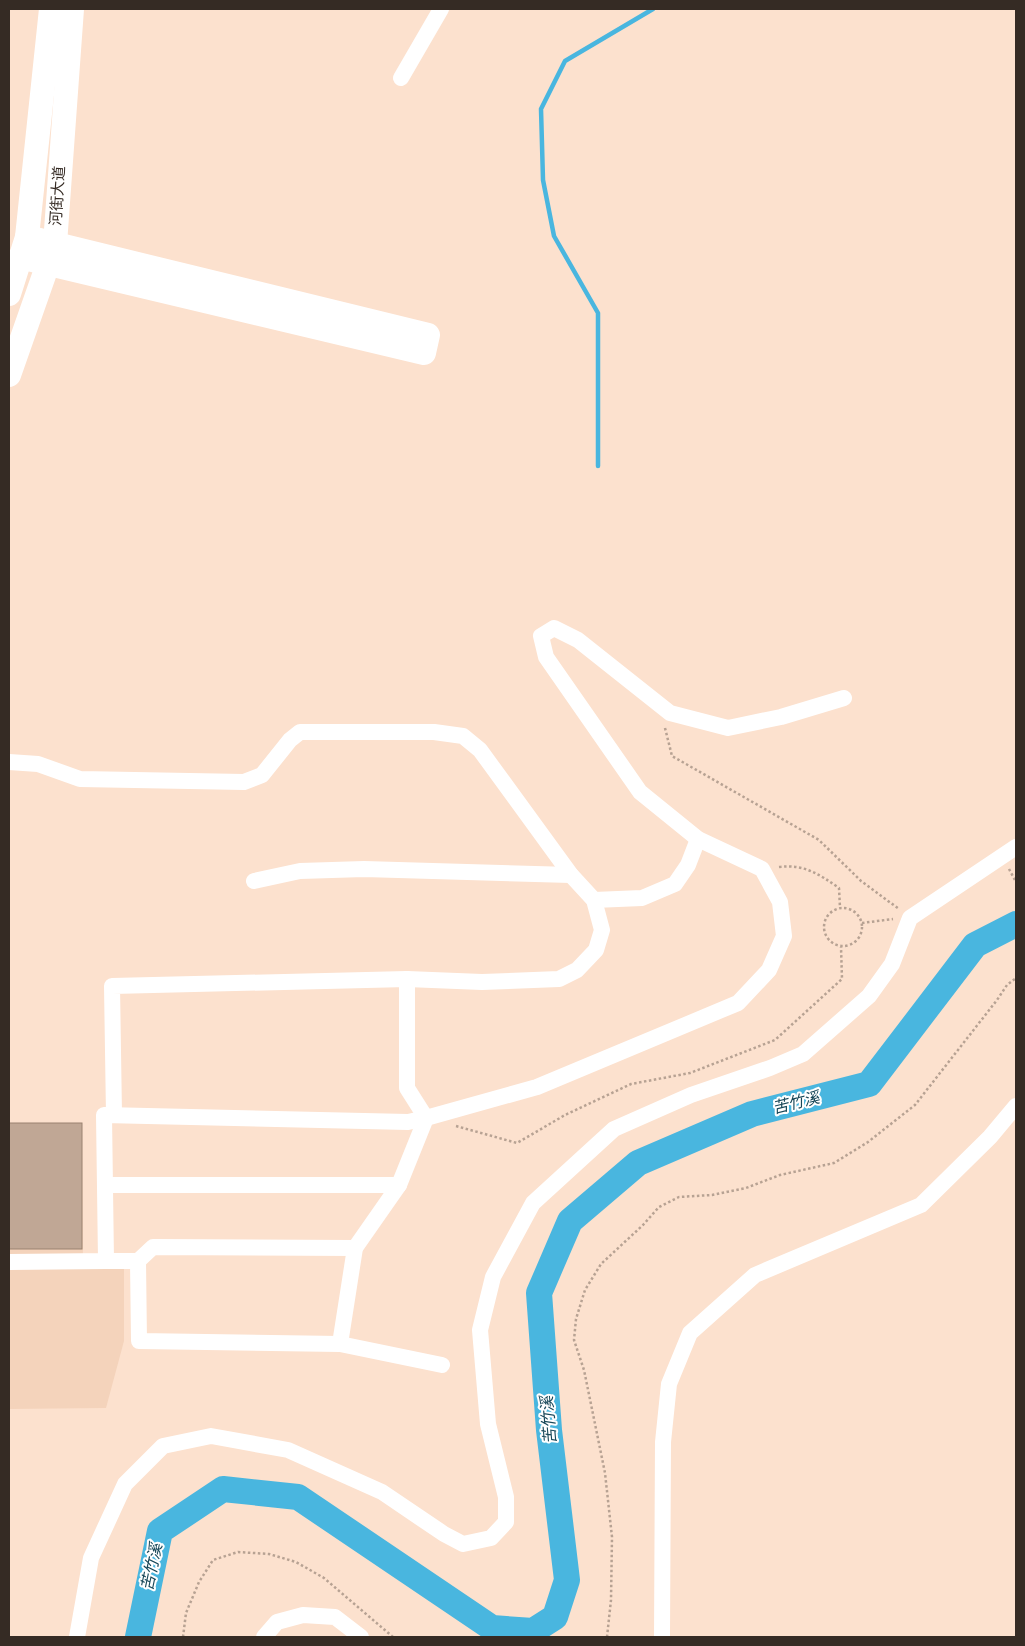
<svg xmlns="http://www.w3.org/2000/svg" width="1025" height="1646" viewBox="0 0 1025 1646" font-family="'Source Sans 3','Noto Sans SC',sans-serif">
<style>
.built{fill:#f4d3bb}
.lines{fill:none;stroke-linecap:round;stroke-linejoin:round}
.stream{stroke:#49b6df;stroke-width:4.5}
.river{stroke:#49b6df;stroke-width:26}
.building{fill:#c0a795;stroke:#9a8271}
.path{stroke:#b7a293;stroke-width:2.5;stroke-dasharray:2.5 2.5;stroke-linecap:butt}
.minor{stroke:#fff;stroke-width:16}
.secondary{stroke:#fff;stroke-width:24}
.labels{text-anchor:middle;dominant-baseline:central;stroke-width:4;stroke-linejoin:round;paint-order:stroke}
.street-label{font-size:15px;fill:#352b24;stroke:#fff}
.water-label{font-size:16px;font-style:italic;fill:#194859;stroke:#fff}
</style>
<rect width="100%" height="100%" fill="#fce1ce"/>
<path class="built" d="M9,1123H82L83,1266H124V1341L106,1408L9,1409Z"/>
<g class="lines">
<path class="stream" d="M598,466V313L554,236L543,180L541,109L565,61L653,9"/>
<path class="river" d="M138,1637L160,1531L223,1489L298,1497L492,1628L533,1631L555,1617L567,1580L549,1430L539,1293L570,1221L638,1163L752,1114L869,1084L975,945L1016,924"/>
</g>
<rect class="building" x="9" y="1123" width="73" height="126"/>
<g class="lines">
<g class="path">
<path d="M665,728L672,756L819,840L861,881L899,909"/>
<path d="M779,867C804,864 819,874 839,888L840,908"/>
<path d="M1009,869L1016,882"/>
<circle cx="843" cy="927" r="19"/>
<path d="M862,923L893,919"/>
<path d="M1016,937V940"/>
<path d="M456,1126L517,1143L565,1115L631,1084L690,1073L775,1040L842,979L841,947"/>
<path d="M183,1637L186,1613L199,1582L213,1560L238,1552L269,1554L296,1562L324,1578L393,1637"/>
<path d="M607,1637L611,1600L612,1537L605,1473L584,1370L574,1340L576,1319L585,1290L601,1264L643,1225L659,1207L679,1197L712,1195L746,1188L780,1175L834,1163L868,1142L915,1105L997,1000L1007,985L1016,978"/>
</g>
<g class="minor">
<path d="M401,78L441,9"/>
<path d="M9,762L38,764L80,779L244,782L262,775L290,740L300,732H434L463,736L480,750L571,875L594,900L602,930L596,950L577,970L559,979L482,982L407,979L112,986L114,1115"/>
<path d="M254,881L300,871L364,869L571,875"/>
<path d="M594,900L642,898L675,884L688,865L698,839"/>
<path d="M105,1185H399"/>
<path d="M106,1261H138L153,1247L355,1248"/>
<path d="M138,1261L139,1341L340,1344L442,1365"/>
<path d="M9,1262L106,1261L104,1115L408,1122L426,1118L537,1087L738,1003L769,970L784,936L780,902L762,869L698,839L640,792L546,657L541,636L554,628L578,640L670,713L728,728L781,717L844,698"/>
<path d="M340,1344L355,1248L399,1185L426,1118L407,1088V979"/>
<path d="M77,1637L91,1558L125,1484L163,1446L211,1436L288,1450L382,1492L444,1534L463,1544L491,1538L506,1522V1497L488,1424L480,1330L493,1277L533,1203L614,1129L691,1095L770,1068L803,1054L869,996L892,964L910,918L1016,847"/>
<path d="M264,1637L277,1622L303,1615L335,1617L361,1637"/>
<path d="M662,1637L663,1442L669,1384L690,1333L755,1275L921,1205L990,1137L1016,1106"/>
</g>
<g class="secondary">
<path d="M20,257L424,353L428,335L27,237"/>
<path d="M9,294L27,237L51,9"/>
<path d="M9,375L55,244L72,9"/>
</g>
</g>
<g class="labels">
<g class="street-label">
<text transform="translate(58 196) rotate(-86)">河街大道</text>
</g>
<g class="water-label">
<text transform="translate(796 1103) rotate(-14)">苦竹溪</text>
<text transform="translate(549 1420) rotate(-95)">苦竹溪</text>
<text transform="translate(152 1567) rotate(-78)">苦竹溪</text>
</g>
</g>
<rect width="1025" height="1646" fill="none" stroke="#352b24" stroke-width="20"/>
</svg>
